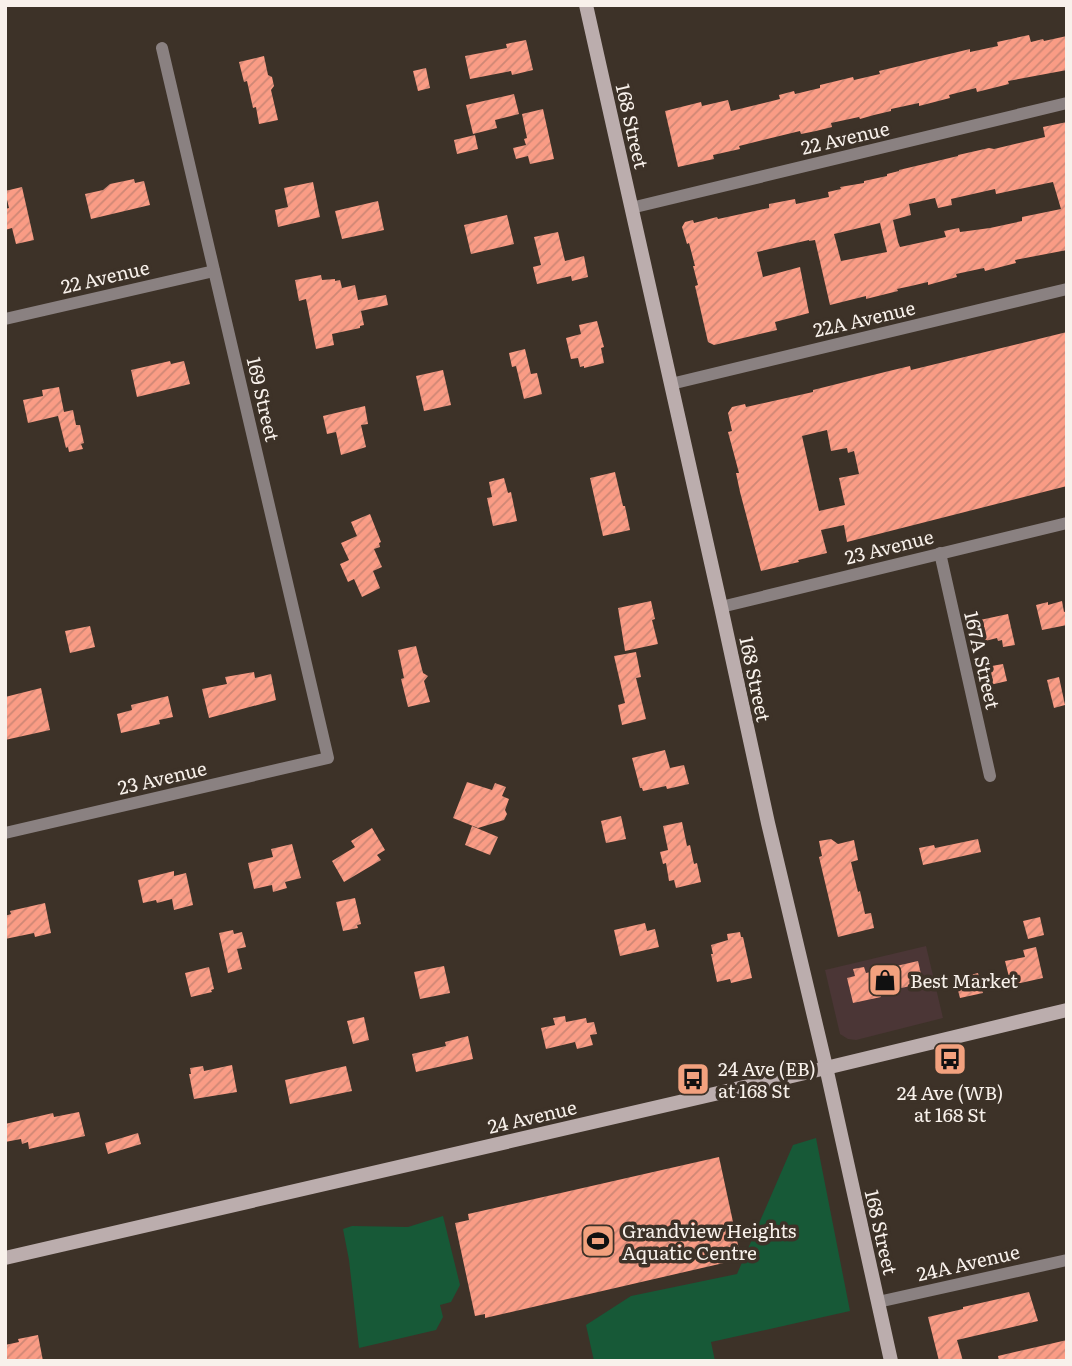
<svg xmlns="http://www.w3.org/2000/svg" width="1072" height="1366" viewBox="0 0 1072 1366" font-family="Literata,serif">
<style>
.commercial{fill:#4b3636}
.green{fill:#175937}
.building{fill:url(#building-hatch);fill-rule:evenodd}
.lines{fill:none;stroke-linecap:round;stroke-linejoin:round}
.minor{stroke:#8a8181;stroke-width:12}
.secondary{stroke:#bbadad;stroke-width:14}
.labels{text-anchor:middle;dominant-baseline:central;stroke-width:7;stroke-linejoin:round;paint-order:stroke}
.street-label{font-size:19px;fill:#f8f1eb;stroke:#3d3228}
.poi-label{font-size:19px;fill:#f8f1eb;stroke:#3d3228;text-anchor:start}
</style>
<defs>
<pattern id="building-hatch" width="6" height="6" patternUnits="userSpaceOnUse" patternTransform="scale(1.75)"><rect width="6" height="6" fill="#fa9c85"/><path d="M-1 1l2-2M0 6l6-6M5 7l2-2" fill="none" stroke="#ce8775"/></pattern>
</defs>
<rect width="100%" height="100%" fill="#3d3228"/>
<path class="commercial" d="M926,946L943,1018L856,1040L848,1039L840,1034L825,970Z"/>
<g class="green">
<path d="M816,1138L850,1311L711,1342L715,1361H594L586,1325L631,1296L737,1274L793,1145Z"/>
<path d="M443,1216L460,1285L451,1302L440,1305L443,1317L436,1330L359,1348L349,1260L343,1229L352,1226L408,1227Z"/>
</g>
<g class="building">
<path d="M1029,35L1031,42L1043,39L1044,41L1067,36V70L1008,81L1009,84L977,92L976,88L949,95L950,98L919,106V103L891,109V111L874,115L860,119L859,117L831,123L832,127L816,131L801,134L800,131L739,146L740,149L713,155L714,159L678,167L665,111L701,102L702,106L728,100L731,111L780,99L779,95L794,91L795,94L820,88V85L853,77L854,80L880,74L879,71L970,49V52L998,46L997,42Z"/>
<path d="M526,40L533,70L512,75L511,71L470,79L465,56L507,48L506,44Z"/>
<path d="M264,56L268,75L272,77L274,86L271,90L278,120L259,124L256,107L253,108L247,81L244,82L239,62Z"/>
<path d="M426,68L430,88L418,91L413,71Z"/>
<path d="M514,94L519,114L495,120L497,128L473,134L466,105Z"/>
<path d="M543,109L554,159L530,164L528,156L516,159L513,148L526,145L524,139L527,138L522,114Z"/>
<path d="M1067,122V250L1015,260L1016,263L985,271L984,268L956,274L957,277L928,285V282L911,286L897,289L898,291L866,299V296L830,305L815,240L809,241V240L757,252L763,277L800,267L809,313L775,322L777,330L714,345L708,342L695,286L698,285L693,266H695L689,243L687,244L682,227L685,222L693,220L694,223L717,217L718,219L769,208V204L795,199L796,204L829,197L828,192L841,189L840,187L864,183V181L887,176V174L899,171V170L958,156V155L989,148L994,149L1045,137L1043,127ZM1053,182L1061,209L1022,217V221L990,228L960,232L959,228L944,231L946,237L900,247L898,242L893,220L911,215L909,204L935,198L938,208L952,205L951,199L995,189L996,194ZM880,223L887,252L841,261L834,234Z"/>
<path d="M475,135L478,149L457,154L454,140Z"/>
<path d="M134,179L135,183L144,181L150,205L91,219L85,194L103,190L110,184Z"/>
<path d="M313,182L320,217L278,227L275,210L288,207L284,188Z"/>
<path d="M22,187L34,240L16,244L12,228L5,230V209L9,208L5,191Z"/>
<path d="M378,201L384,230L342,239L335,211Z"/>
<path d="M507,215L514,244L471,254L464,225Z"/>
<path d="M558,232L565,261L584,256L588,277L572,281L571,276L537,284L533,267L541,265L534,237Z"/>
<path d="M321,275L322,280L335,279V281L340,280L342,288L355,285L358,300L386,295L388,305L361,311L364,325L360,326V328L332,334L334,345L316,349L306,299L299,301L295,280Z"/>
<path d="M597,321L604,347L601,348L604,363L584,368V366L580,367L578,358L571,359L566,338L581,334L579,325Z"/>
<path d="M1067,332V486L847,542L844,525L821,530L827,553L798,560L799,562L761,571L740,492L736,473H739L728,432L732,431L728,413L732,407L745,404L746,407L813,392V390L889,371L910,366L911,370ZM827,430L831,451L847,448L848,453L854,451L859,474L839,478L845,505L819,511L802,436Z"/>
<path d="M525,349L531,374L537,373L542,394L524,399L516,366L512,367L509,353Z"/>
<path d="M170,361L171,364L184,361L190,384L137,397L131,370Z"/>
<path d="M443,370L451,405L424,411L416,376Z"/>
<path d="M59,387L64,412L73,410L76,425H80L84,443L81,444L83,449L69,452L68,447L66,448L58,416L28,423L23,400L43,396L42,390Z"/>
<path d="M365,406L368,424L361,425L366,447L341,455L336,432L327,434L323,416Z"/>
<path d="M615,472L623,506H625L630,530L603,536L590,478Z"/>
<path d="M504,478L508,493L511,492L517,521L493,526L487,498L492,497L489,482Z"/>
<path d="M370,514L381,542L379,543L380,547L374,549L382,567L373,571L380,588L362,597L354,579L348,582L340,564L349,560L341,543L357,536L351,522Z"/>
<path d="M651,601L655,619L652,620L658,644L625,651L618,608Z"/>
<path d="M1062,601L1064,612L1067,611V625L1042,630L1036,605L1048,602V605Z"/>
<path d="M1008,614L1015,645L1003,647L1002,640L998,641L997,638L985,641L980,620Z"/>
<path d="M90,626L95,647L70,653L65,631Z"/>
<path d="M416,646L423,673L428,676L424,681L430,702L408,707L401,679L404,678L398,650Z"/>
<path d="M636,652L641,677L636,678L646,719L622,725L618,705L625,703L614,656Z"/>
<path d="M1003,664L1007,681L990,685L986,667Z"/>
<path d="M254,672L255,678L271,674L276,700L209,718L202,689L227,684L225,677Z"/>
<path d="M1059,677L1065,705L1054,708L1047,680Z"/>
<path d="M41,688L50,730L5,740V697Z"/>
<path d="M168,696L173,717L159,720L160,724L121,733L117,714L132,710L131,705Z"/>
<path d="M665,750L670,768L684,765L689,784L667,789L666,786L643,791L642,788H640L632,758Z"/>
<path d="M467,782L492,790L495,783L506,787L502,796L509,799L505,810L507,814L504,820L478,828L453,818Z"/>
<path d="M621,816L626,839L606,843L601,821Z"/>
<path d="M682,822L687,846L690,845L694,864L697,863L701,882L676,888L674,880L669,881L666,863L663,864L660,852L668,850L663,826Z"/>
<path d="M472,826L498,837L490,855L465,845Z"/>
<path d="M372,828L385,850L377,855L381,860L344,882L332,861L355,847L351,841Z"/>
<path d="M831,839L838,844L854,840L858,860L851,862L858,892L860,891L865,914L871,913L874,928L838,937L819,857L822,856L819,841Z"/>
<path d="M978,839L981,852L923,865L919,848L934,845L935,848Z"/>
<path d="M292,844L301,878L285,882L287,888L273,892L272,885L254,889L248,863L273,857L271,849Z"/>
<path d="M174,871V876L186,873L193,905L174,910L172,899L157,903L156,900L143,903L138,880Z"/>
<path d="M355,898L361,924L357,925L358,928L343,931L336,902Z"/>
<path d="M45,903L51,933L35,937L34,933L5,939V916L11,914L10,911Z"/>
<path d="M1040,917L1044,935L1028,939L1023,921Z"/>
<path d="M645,923L647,931L655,929L659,947L620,956L614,930Z"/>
<path d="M233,930L234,934L242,932L246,947L237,949L242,969L228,973L219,933Z"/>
<path d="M740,932L741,937H743L752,978L731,983L730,979L717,982L711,954H713L711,945L728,940L727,934Z"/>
<path d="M1036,947L1043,978L1011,985L1005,961L1025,957L1023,950Z"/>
<path d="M918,961L923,983L880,993L881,997L853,1003L847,978L855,976L853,969L864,967L866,973Z"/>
<path d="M444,966L450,993L420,999L414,972Z"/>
<path d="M209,967L214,989L211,990L212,992L191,997L185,973Z"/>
<path d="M978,973L983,993L960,998L955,979Z"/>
<path d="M565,1016L566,1022L586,1018L587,1023L594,1022L597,1034L590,1035L593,1045L577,1049L575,1042L546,1049L541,1028L555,1025L553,1018Z"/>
<path d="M364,1017L369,1040L353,1044L347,1021Z"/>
<path d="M468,1036L473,1059L416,1072L412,1054L446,1046L445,1042Z"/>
<path d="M232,1065L237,1092L194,1099L189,1074H191L190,1068L203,1066L204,1071Z"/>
<path d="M346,1066L352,1091L290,1104L285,1080Z"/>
<path d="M79,1112L85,1136L29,1149L28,1142L22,1144L21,1139L5,1142V1124L53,1113L54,1117Z"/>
<path d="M138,1133L141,1144L108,1154L105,1143Z"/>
<path d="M719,1157L741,1259L485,1318V1314L475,1316L455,1223L469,1220L468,1214Z"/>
<path d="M1029,1292L1038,1321L957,1340L963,1361H939L928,1317L963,1309V1307Z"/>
<path d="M38,1335L43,1361H5V1345L19,1342L18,1339Z"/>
<path d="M1067,1340V1361H999L998,1356Z"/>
</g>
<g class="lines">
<g class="minor">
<path d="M631,208L1067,103"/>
<path d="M5,319L214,271"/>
<path d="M671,384L1067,289"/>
<path d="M940,553L990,776"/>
<path d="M721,607L1067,523"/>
<path d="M5,833L328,758L162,48"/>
<path d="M878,1302L1067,1260"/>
</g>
<g class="secondary">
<path d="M586,5L721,607L768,823L826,1067L891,1361"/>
<path d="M5,1258L805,1073L1067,1010"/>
</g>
</g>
<defs>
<symbol id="shop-square" viewBox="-11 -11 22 22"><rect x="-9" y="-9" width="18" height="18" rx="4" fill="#f2a17e" stroke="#3d3228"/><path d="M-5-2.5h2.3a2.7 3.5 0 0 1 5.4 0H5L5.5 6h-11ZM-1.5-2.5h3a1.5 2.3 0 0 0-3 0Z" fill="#111"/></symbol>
<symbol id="bus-square" viewBox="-11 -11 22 22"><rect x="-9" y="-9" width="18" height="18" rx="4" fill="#f2a17e" stroke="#3d3228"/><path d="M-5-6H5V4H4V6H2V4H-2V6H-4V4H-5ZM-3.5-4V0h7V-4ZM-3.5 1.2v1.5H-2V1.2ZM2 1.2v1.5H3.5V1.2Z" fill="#111"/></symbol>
<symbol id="stadium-square" viewBox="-11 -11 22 22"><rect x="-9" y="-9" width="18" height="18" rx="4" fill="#f2a17e" stroke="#3d3228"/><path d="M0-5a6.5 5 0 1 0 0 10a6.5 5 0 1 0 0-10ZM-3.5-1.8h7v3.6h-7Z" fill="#111"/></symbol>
</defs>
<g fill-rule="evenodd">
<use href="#shop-square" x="866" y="961" width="38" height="38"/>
<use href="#bus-square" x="931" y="1040" width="38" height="38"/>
<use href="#bus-square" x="674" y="1060" width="38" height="38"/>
<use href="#stadium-square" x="579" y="1222" width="38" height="38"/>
</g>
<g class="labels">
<g class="street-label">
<text transform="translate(633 126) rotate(77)">168 Street</text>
<text transform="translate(845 137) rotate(-13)">22 Avenue</text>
<text transform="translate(105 276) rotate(-13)">22 Avenue</text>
<text transform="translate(864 318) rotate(-13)">22A Avenue</text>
<text transform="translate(264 399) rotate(77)">169 Street</text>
<text transform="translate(889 546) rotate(-14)">23 Avenue</text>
<text transform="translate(983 660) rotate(77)">167A Street</text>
<text transform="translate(756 679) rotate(78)">168 Street</text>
<text transform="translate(162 777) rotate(-13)">23 Avenue</text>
<text transform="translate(532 1116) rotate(-13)">24 Avenue</text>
<text transform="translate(882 1232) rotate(77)">168 Street</text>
<text transform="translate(968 1262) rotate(-13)">24A Avenue</text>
</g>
<g class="poi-label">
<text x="910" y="980">Best Market</text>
<text x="718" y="1068">24 Ave (EB)<tspan x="718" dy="22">at 168 St</tspan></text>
<text x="950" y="1092" text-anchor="middle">24 Ave (WB)<tspan x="950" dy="22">at 168 St</tspan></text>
<text x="622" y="1230">Grandview Heights<tspan x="622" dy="22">Aquatic Centre</tspan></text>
</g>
</g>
<rect width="1072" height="1366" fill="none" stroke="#f8f1eb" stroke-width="14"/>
</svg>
